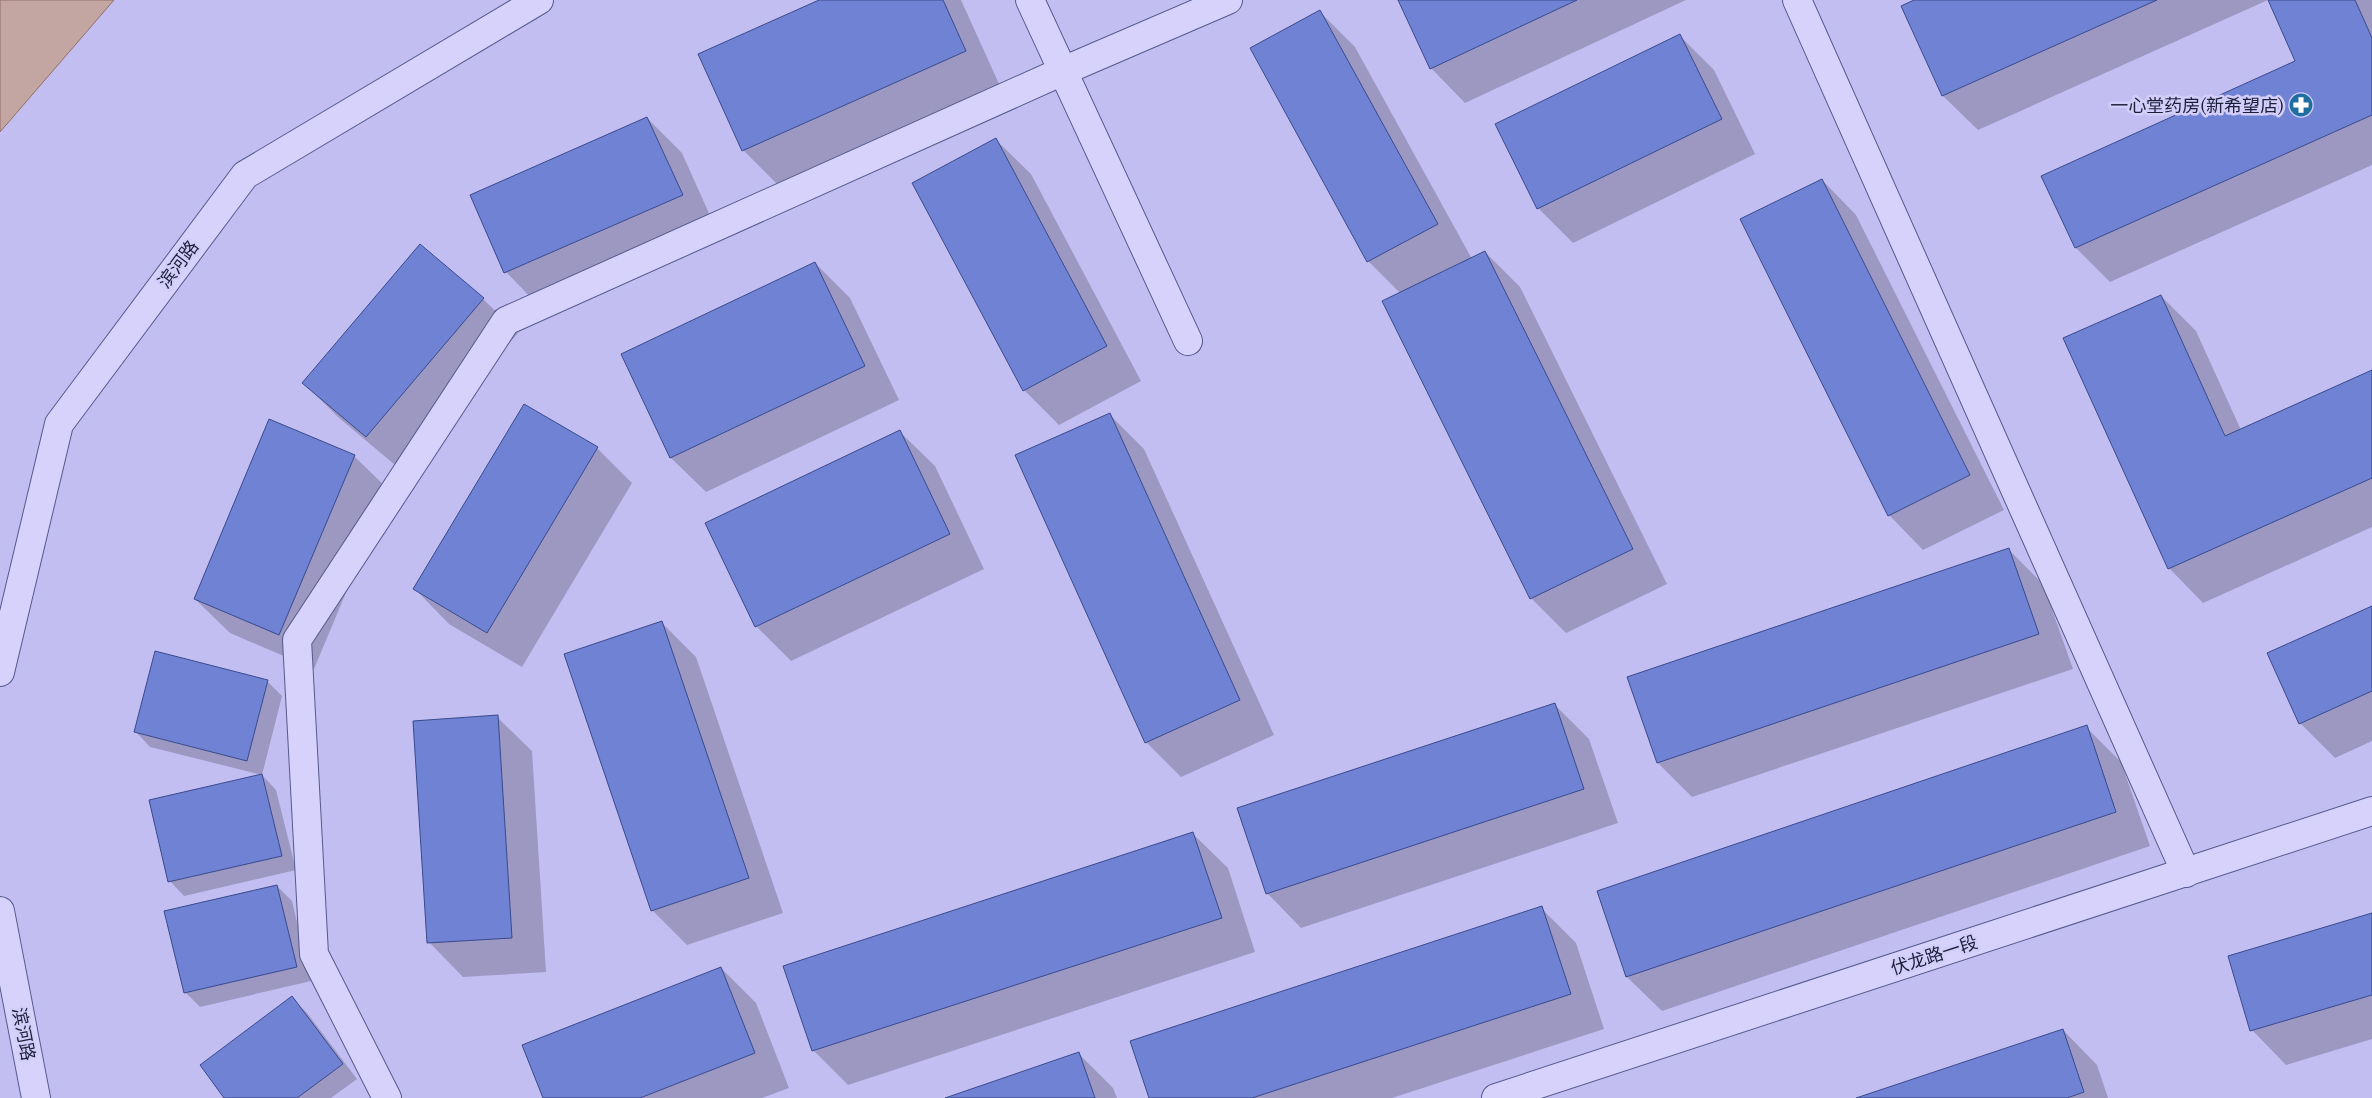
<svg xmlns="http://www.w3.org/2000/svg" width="2372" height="1098" viewBox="0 0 2372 1098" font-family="'IBM Plex Serif','Noto Sans SC',serif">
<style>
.water{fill:#c3a5a2;stroke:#926f68}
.shadow{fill:#0003}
.building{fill:#7082d4;stroke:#394a8d}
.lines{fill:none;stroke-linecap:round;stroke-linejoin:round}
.street-casing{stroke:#55598c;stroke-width:30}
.street{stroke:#d6d2fc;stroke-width:28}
.labels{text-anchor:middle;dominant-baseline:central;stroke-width:5;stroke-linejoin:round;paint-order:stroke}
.poi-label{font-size:18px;fill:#1b1f3a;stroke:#d3cef9;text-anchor:end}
.street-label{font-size:18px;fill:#1b1f3a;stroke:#d3cef9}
</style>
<rect width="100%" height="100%" fill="#c3bef2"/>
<path class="water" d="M0,0H114L0,132Z"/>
<g class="shadow">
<path d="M822,0H961L1000,86L778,185L743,150Z"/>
<path d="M1399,0H1686L1465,103L1431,68Z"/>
<path d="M1917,0H2268L1978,130L1943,96L1903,6Z"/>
<path d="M2269,0H2372V165L2110,282L2076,248L2043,176L2297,62Z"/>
<path d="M1320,12L1355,47L1472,259L1485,252L1520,287L1667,584L1566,633L1531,598L1400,293L1368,261Z"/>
<path d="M1680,36L1714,70L1755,154L1573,243L1538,208Z"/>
<path d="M647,118L682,153L716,229L540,307L506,272Z"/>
<path d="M996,140L1031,174L1141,381L1059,425L1024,390Z"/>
<path d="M1822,180L1856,215L2004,510L1923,550L1889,515Z"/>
<path d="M815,263L850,298L899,400L706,492L671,458L622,355Z"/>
<path d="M2161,296L2196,331L2241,430L2372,372V527L2203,603L2169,568Z"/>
<path d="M483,299L518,333L401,470L338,417L304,383Z"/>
<path d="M1109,414L1144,449L1274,735L1181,777L1146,742Z"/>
<path d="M900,432L935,466L984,569L791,661L756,626Z"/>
<path d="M597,448L632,483L522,667L449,624L415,589Z"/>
<path d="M354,456L389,490L314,669L230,633L195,599Z"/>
<path d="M2009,550L2043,584L2073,669L1692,797L1658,763Z"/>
<path d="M2372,608V741L2335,758L2300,723Z"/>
<path d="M662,623L696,657L783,913L687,945L652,910Z"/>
<path d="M267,681L282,696L262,775L276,790L296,870L184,896L170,881L262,775L150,747L136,732Z"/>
<path d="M1555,705L1589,739L1618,823L1301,928L1267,893Z"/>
<path d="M497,717L532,751L546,972L463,977L429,942Z"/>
<path d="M2086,727L2121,762L2150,846L1662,1011L1627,977Z"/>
<path d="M1193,834L1228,868L1255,952L848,1085L813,1050Z"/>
<path d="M277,886L292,901L311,981L200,1007L185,992Z"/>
<path d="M1541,908L1576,943L1604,1029L1392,1098H1150Z"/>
<path d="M2372,914V1039L2286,1065L2252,1030Z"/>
<path d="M721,968L756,1003L789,1088L762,1098H544Z"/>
<path d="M292,998L307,1013L357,1079L331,1098H226Z"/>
<path d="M2063,1030L2097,1065L2108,1098H1860Z"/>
<path d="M1078,1053L1113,1088L1117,1098H948Z"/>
</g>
<g class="building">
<path d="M819,0H943L966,51L742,151L698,54Z"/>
<path d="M1398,0H1577L1430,69Z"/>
<path d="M1914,0H2157L1942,96L1901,6Z"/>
<path d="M2268,0H2355L2372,38V115L2075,248L2041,176L2295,61Z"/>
<path d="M1320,10L1438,224L1367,262L1250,48Z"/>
<path d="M1680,34L1722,119L1537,209L1495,124Z"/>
<path d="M647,117L683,195L504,273L470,195Z"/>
<path d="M996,138L1107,346L1023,391L912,183Z"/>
<path d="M1822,179L1970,475L1888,516L1740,219Z"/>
<path d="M420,244L484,298L366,437L302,383Z"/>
<path d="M1485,251L1633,549L1530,599L1382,301Z"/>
<path d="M815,262L865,366L670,458L621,354Z"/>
<path d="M2161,295L2225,436L2372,370V478L2168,569L2063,338Z"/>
<path d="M524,404L598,447L487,633L413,589Z"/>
<path d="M1110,413L1240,700L1145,743L1015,455Z"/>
<path d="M269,419L355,455L279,635L194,599Z"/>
<path d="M900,430L950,534L755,627L705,523Z"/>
<path d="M2009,548L2039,634L1657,763L1627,677Z"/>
<path d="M2372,606V691L2299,724L2267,653Z"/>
<path d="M662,621L749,878L651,911L564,654Z"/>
<path d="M155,651L268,680L247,761L134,732Z"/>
<path d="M1555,703L1584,789L1266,894L1237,808Z"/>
<path d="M498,715L512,938L427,943L413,721Z"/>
<path d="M2087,725L2116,812L1626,977L1597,891Z"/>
<path d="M262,774L282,856L168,882L149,800Z"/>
<path d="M1193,832L1222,918L812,1051L783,966Z"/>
<path d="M277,885L297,967L184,993L164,911Z"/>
<path d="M1542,906L1571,994L1252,1098H1149L1130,1041Z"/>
<path d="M2372,913V995L2250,1031L2228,956Z"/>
<path d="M721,967L755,1053L640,1098H543L522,1045Z"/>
<path d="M292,996L343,1064L297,1098H224L200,1065Z"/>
<path d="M2063,1029L2084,1092L2067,1098H1856Z"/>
<path d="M1079,1052L1095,1098H945Z"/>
</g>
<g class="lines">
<defs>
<g id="street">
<path d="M1030,0L1188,341"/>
<path d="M1797,0L2186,873"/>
<path d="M0,672L59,424L245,175L539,0"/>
<path d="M0,911L36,1098"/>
<path d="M387,1098L314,954L297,640L506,321L1063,71L1228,0"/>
<path d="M1496,1098L2372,811"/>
</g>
</defs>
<use href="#street" class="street-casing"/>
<use href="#street" class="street"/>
</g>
<defs>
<symbol id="pharmacy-disc" viewBox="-11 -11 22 22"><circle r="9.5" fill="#1f6ea1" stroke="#d3cef9"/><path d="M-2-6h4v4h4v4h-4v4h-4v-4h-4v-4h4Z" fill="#fff"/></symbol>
</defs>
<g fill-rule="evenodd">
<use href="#pharmacy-disc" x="2287" y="91" width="28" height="28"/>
</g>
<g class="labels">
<g class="poi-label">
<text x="2284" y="105">一心堂药房(新希望店)</text>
</g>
<g class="street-label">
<text transform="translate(178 264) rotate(-53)">滨河路</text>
<text transform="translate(1934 955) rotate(-18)">伏龙路一段</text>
<text transform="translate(24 1034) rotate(79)">滨河路</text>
</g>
</g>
</svg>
